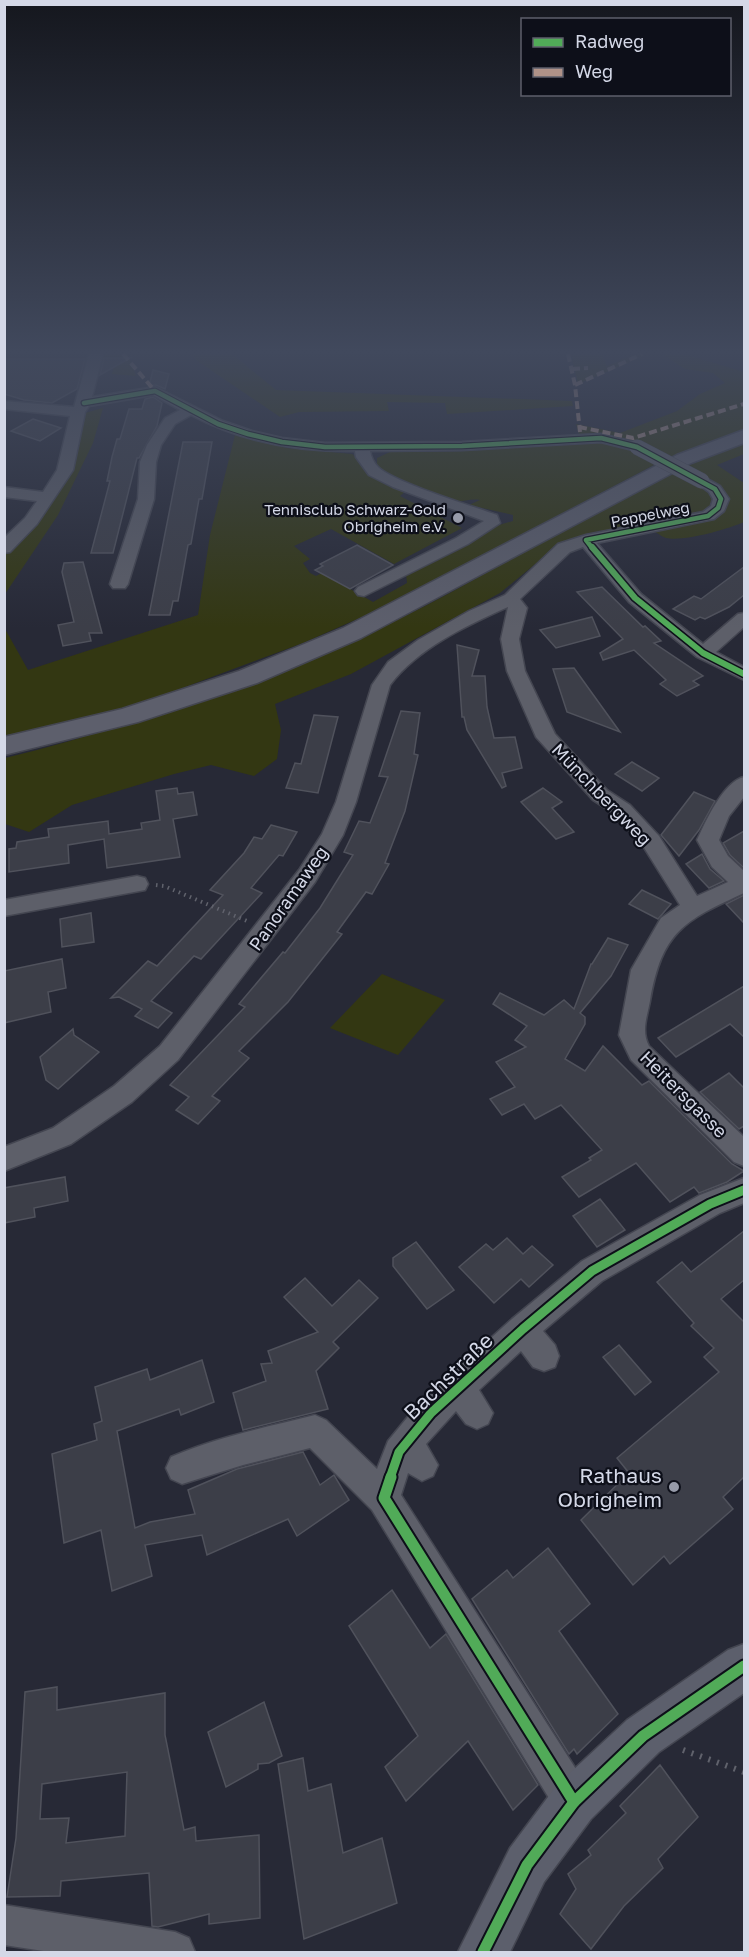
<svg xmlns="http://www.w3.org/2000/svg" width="749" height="1957" viewBox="0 0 749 1957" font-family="'Golos Text',sans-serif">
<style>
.green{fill:#333712}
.building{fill:#3c3e48;stroke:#50525c;stroke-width:1.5;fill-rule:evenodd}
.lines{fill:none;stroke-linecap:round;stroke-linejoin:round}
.minor-casing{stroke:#444651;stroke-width:3}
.major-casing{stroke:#444651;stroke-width:3}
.highway-casing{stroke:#444651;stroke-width:3}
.path-far1{stroke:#60626c;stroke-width:4;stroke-dasharray:1.5 4.5;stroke-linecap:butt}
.path{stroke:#60626c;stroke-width:6;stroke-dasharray:2 7;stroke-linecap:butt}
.minor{fill:#5d5f69;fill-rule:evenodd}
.major{fill:#5c5f6c;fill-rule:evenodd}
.highway{fill:#5d5f6c;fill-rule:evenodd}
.minor-bridge-casing{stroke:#444651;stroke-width:16;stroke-linecap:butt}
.minor-bridge{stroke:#5d5f69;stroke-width:15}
.quiet{stroke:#af9288;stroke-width:4;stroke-dasharray:8 4;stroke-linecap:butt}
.cycleway-far3-casing{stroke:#0d0f19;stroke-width:7}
.cycleway-far2-casing{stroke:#0d0f19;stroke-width:9}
.cycleway-far1-casing{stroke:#0d0f19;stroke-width:13}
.cycleway-casing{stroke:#0d0f19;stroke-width:15}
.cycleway-far3{stroke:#51ab58;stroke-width:4.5}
.cycleway-far2{stroke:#51ab58;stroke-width:6}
.cycleway-far1{stroke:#51ab58;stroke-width:9}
.cycleway{stroke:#51ab58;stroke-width:11}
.poi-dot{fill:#979ba9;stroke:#0d0f19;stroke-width:2}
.labels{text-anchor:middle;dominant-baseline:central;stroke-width:4.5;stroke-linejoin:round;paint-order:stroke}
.far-poi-label{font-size:15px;fill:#d4d8e7;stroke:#0d0f19;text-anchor:end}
.far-street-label{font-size:15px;fill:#d4d8e7;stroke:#0d0f19}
.street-label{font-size:18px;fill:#d4d8e7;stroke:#0d0f19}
.near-street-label{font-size:21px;fill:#d4d8e7;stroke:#0d0f19}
.near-poi-label{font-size:21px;fill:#d4d8e7;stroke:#0d0f19;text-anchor:end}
</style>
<rect width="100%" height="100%" fill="#272936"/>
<g class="green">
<path d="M100,354H128L136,376L112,374L116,358H99Z"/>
<path d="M192,354H232L276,390L572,401L573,406L447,414L445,403L387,402L389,411L299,412L280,417L196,360Z"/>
<path d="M571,354H602L607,366L635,354H648L578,384Z"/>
<path d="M662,354H684L744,372V431L654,465L380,609L303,643L118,712L5,741L4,627L28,670L198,615L210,535L235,435L287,448L352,454L406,491L400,496L462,528L394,564L331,529L294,546L310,559L303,563L310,573L316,576L322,573L373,602L407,583L406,573L499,525L513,521V515L469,505L480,500C470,498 461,503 452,501C425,493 401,480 377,468V458L390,452C421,452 452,452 483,450C525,448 592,432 630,450L633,441L614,436L579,434L576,424L620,433L677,411L700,394L725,383L713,373L685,369Z"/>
<path d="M103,408L93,443L58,515L5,594V555L38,520L69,472L85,413Z"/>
<path d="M744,444V454L717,465L744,483V522C728,529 684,542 666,538C660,536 652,529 646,526L562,542L500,593L351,674L275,704L281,730L277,759L254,776L211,765L174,774L72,805L29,832L5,824V758C99,735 190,705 280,670C320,654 359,639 397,620C514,563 622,486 744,444Z"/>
<path d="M382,974L445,1000L398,1055L330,1028Z"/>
</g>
<g class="building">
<path d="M104,358H130L100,375Z"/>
<path d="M4,359H85L77,389L52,403L24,400L4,394Z"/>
<path d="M153,370L169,374L165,389L156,385L149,386Z"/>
<path d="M153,397L162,403L157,426L139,458H137L113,553H91L110,481H107L112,457L117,439H120L129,409H142L145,399Z"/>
<path d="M33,419L61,428L40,441L11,431Z"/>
<path d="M183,442H212L202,499H199L191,544L188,545L178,601H173L170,615H149Z"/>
<path d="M357,545L393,565L350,589L315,570L323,566L320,564Z"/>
<path d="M83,562L102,633H89L91,641L63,646L58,625L74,622L62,572L64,563Z"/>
<path d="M744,567V595L729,607L705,619L700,617L695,620L673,609L694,596L701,599Z"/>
<path d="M602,587L643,627L645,626L661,641L654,643L703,676L693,681L699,685L677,696L660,684L666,680L634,650L603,660L600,653L623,639L577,592Z"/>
<path d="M592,617L600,636L556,648L540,630Z"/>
<path d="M457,645L479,650L472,676H485L487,707L494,738L515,737L522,768L502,773L506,786L502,788L467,730L464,717H462Z"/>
<path d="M574,668L620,732L567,712L553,669Z"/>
<path d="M401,711L420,713L414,754L418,755L405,811L385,863L389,864L372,894L366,892L337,932L342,934L288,1002L239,1051L249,1058L212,1096L220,1101L198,1124L176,1110L189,1097L170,1085L245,1007L239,1004L283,952L285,953L320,908L353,855L344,852L359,821L370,823L388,777L379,776Z"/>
<path d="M314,715L338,717L318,793L286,788L295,763L301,764Z"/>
<path d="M632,762L659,778L642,791L615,774Z"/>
<path d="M177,788L178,794L193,792L197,815L173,819L180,857L107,868L104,839L68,845L69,863L9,872V849L16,848L17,842L49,837L48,829L108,821L109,834L142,829L141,823L160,820L156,791Z"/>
<path d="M543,788L562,802L552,808L574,832L556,839L521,802Z"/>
<path d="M694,792L715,801L699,830L679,856L661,835Z"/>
<path d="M271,825L297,832L283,856L279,855L251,888L262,893L201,959L194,956L151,1001L172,1013L158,1028L135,1016L142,1009L119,997L111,998L148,961L157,966L223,895L210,890L244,853L254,837L262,839Z"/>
<path d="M744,831V868L730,855L723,843Z"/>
<path d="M702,854L710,869L724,881L709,888L686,864Z"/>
<path d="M642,890L671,904L658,919L629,904Z"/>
<path d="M744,895V923L726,904Z"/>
<path d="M91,913L94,942L62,947L60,919Z"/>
<path d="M608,938L628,945L611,976L580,1013L585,1017V1024L565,1059L585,1071L603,1046L642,1085L649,1081L732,1164L744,1171L727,1182L699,1193L694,1187L670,1202L636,1163L579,1197L562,1177L591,1160L589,1158L602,1150L561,1105L535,1119L524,1104L502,1115L490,1099L515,1087L496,1062L526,1047L515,1040L527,1026L493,1004L500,993L544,1015L564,1000L574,1009L591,964H592Z"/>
<path d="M62,959L66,988L48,992L51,1012L4,1023V971Z"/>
<path d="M744,986V1037L730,1024L676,1057L658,1038Z"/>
<path d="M73,1029L74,1035L99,1052L58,1089L46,1080L40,1057Z"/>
<path d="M729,1073L744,1088V1126L739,1129L700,1092Z"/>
<path d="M65,1177L68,1201L34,1208L35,1217L4,1223V1188Z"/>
<path d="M600,1199L625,1230L597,1247L573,1216Z"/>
<path d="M744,1231V1280L721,1299L744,1322V1477L723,1497L733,1509L670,1564L664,1556L633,1585L581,1520L629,1473L617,1458L719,1372L704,1357L714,1348L691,1326L694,1323L657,1282L682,1262L691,1272Z"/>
<path d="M507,1238L523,1254L532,1246L553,1265L529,1287L521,1279L494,1303L459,1267L486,1244L493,1250Z"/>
<path d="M416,1242L454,1290L427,1309L393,1266V1258Z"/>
<path d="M305,1278L332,1306L359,1280L378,1298L333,1342L339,1348L316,1371L328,1409L243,1430L233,1393L266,1381L261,1364L272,1363L268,1351L318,1332L284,1297Z"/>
<path d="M619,1345L651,1382L635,1395L603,1357Z"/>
<path d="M202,1360L214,1402L181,1415L179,1409L117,1431L135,1528L150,1522L195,1514L188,1490L237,1469L303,1452L320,1485L334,1475L349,1500L297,1536L288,1519L207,1555L202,1535L145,1545L152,1576L112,1591L101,1530L64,1543L52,1454L97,1440L94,1424L102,1421L95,1387L147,1369L150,1380Z"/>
<path d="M548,1548L590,1604L559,1631L618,1714L577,1754L574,1749L569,1754L472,1599L507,1570L513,1578Z"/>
<path d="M392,1590L430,1648L446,1634L538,1785L513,1810L468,1741L406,1801L385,1767L418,1736L349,1626Z"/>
<path d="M57,1687V1710L165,1693V1735L184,1830L195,1827L196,1841L259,1835L260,1918L209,1924V1914L158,1927L152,1926L149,1873L61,1881L60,1896L7,1897L16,1838L25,1692ZM127,1772L125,1836L66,1843L69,1818L40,1819L42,1784Z"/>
<path d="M264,1702L282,1756L269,1763L258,1764V1769L226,1787L208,1732Z"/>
<path d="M303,1758L308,1791L331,1784L343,1853L382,1838L397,1903L304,1939L278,1764Z"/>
<path d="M660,1765L698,1817L658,1859L663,1868L624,1906L591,1949L560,1914L576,1889L568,1874L591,1855L588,1850L626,1813L620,1806Z"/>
</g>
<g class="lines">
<defs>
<g id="minor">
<path d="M89,354H103L92,397L155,387L223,421L252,431L282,438L325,443L462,442L601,434L642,444L644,447L637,451L601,442L462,450L370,451C371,457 374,463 378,467C393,482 472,506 497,515L500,523L468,544L364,596L358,595L355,591L358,587L456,538L484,521L393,487L369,475L356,457L355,451C298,452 242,442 191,415L175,424L161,445L156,462L154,499L128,584L125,588H113L110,584L138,499L140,462L147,445L165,418L180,410L153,395L89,406L85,412L73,470L37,524L10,552L4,553V538L25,518L37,501L4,497V487L43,492L57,470L70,416L4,409V401L74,407Z"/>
<path d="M702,476L720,486L729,499L724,511L714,519L597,543L641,594L703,644L738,614L744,613V627L716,652L744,667V680L697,657L629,602L583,547L570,552L520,599L527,608L519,639L525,671L555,734L607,790L630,805L659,836L697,896L728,882L712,867L697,840C706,821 723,782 744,777V797L729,816L719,840L728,856L744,871V893C684,921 662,931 650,1001C647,1017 641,1031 649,1046L744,1137V1166L734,1162L631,1060L619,1035L631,970L661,918L680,905L643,846L616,815L593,800L536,737L507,671L501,639L508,607C466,626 418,648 390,685L356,802L343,835L315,882L178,1060L132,1102L71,1144L4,1171V1147L53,1128L114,1086L160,1046L299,870L322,834L336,802L372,685L388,662L418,640L469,611L505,595L558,544L586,535L703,512L711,506L713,499L709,492L694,481Z"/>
<path d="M137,876L145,878L148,884L145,890L4,916V900Z"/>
<path d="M744,1178V1203L720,1213L602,1281L543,1331L555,1345L559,1356L555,1367L544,1371L533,1367L521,1351L479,1390L493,1413L488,1424L477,1429L466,1424L456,1411L426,1444L438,1465L433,1476L422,1481L408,1473L401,1495L588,1788L593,1802L588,1816L574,1821L560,1816L372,1510L310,1448L243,1465L182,1484L171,1479L166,1468L171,1457C217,1437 267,1427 315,1415L326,1420L377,1469L388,1441L420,1402L512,1319L582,1261L700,1195Z"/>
<path d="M4,1905L175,1932L189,1938L195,1952H50L4,1945Z"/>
</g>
<path id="major" d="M744,1644V1693L659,1752L591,1819L544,1882L510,1952H458L510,1848L557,1785L627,1720L728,1650Z"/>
<path id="highway" d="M744,430V443L691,463L361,638L257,683L138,722L4,755V737L122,709L239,671L343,628L677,455Z"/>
</defs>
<use href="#minor" class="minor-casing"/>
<use href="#major" class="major-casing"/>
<use href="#highway" class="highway-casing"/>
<path class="path-far1" d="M156,885L164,886L247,921"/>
<path class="path" d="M683,1750L744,1772"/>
<use href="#minor" class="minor"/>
<use href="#major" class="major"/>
<use href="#highway" class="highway"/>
<defs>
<path id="minor-bridge" d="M637,447L702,481"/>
</defs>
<use href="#minor-bridge" class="minor-bridge-casing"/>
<use href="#minor-bridge" class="minor-bridge"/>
<g class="quiet">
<path d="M123,354L155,391"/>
<path d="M568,354L575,385L580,432"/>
<path d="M572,369L588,368"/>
<path d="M575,385L642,354"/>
<path d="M579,427L633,438L744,404"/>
</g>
<defs>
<path id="cycleway-far3" d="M84,403L155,391L218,424L248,434L282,442L325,447L462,446L601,438L637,447L715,489L721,499L718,508L708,516L586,540L593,549"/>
<path id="cycleway-far2" d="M592,547L635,598L703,653L744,674"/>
<path id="cycleway-far1" d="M390,1478L399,1452L431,1413L523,1329L592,1271L710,1204L744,1190"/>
<g id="cycleway">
<path d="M391,1477L384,1498L574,1802"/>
<path d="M483,1952L527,1865L574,1802L643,1736L744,1666"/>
</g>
</defs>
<use href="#cycleway-far3" class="cycleway-far3-casing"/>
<use href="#cycleway-far2" class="cycleway-far2-casing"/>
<use href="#cycleway-far1" class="cycleway-far1-casing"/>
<use href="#cycleway" class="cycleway-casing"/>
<use href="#cycleway-far3" class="cycleway-far3"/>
<use href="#cycleway-far2" class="cycleway-far2"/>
<use href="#cycleway-far1" class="cycleway-far1"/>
<use href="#cycleway" class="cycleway"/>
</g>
<linearGradient id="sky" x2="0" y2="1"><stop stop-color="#15171e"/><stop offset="0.56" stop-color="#41495d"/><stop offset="1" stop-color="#41495d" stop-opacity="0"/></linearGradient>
<rect width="749" height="628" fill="url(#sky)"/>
<g class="poi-dot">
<circle cx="458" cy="518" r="6"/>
<circle cx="674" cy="1487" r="6"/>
</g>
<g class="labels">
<g class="far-poi-label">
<text x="446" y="509">Tennisclub Schwarz-Gold<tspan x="446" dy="17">Obrigheim e.V.</tspan></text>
</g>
<g class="far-street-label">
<text transform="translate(650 514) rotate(-11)">Pappelweg</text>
</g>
<g class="street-label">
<text transform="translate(602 794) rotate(46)">Münchbergweg</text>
<text transform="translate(288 898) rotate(-55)">Panoramaweg</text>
<text transform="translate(684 1094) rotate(45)">Heitersgasse</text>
</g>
<g class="near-street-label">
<text transform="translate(448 1376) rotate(-44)">Bachstraße</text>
</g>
<g class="near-poi-label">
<text x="662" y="1475">Rathaus<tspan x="662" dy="24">Obrigheim</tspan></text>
</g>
</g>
<rect width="749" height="1957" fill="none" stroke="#d4d8e7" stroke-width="12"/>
<rect x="521" y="18" width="210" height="78" fill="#0d0f19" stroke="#5d5f6b" stroke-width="1.5"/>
<rect x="533" y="38" width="30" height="9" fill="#51ab58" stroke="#5d5f6b" stroke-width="1.5"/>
<text x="575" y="48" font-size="18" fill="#d4d8e7">Radweg</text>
<rect x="533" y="68" width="30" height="9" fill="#af9288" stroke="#5d5f6b" stroke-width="1.5"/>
<text x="575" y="78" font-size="18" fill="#d4d8e7">Weg</text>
</svg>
